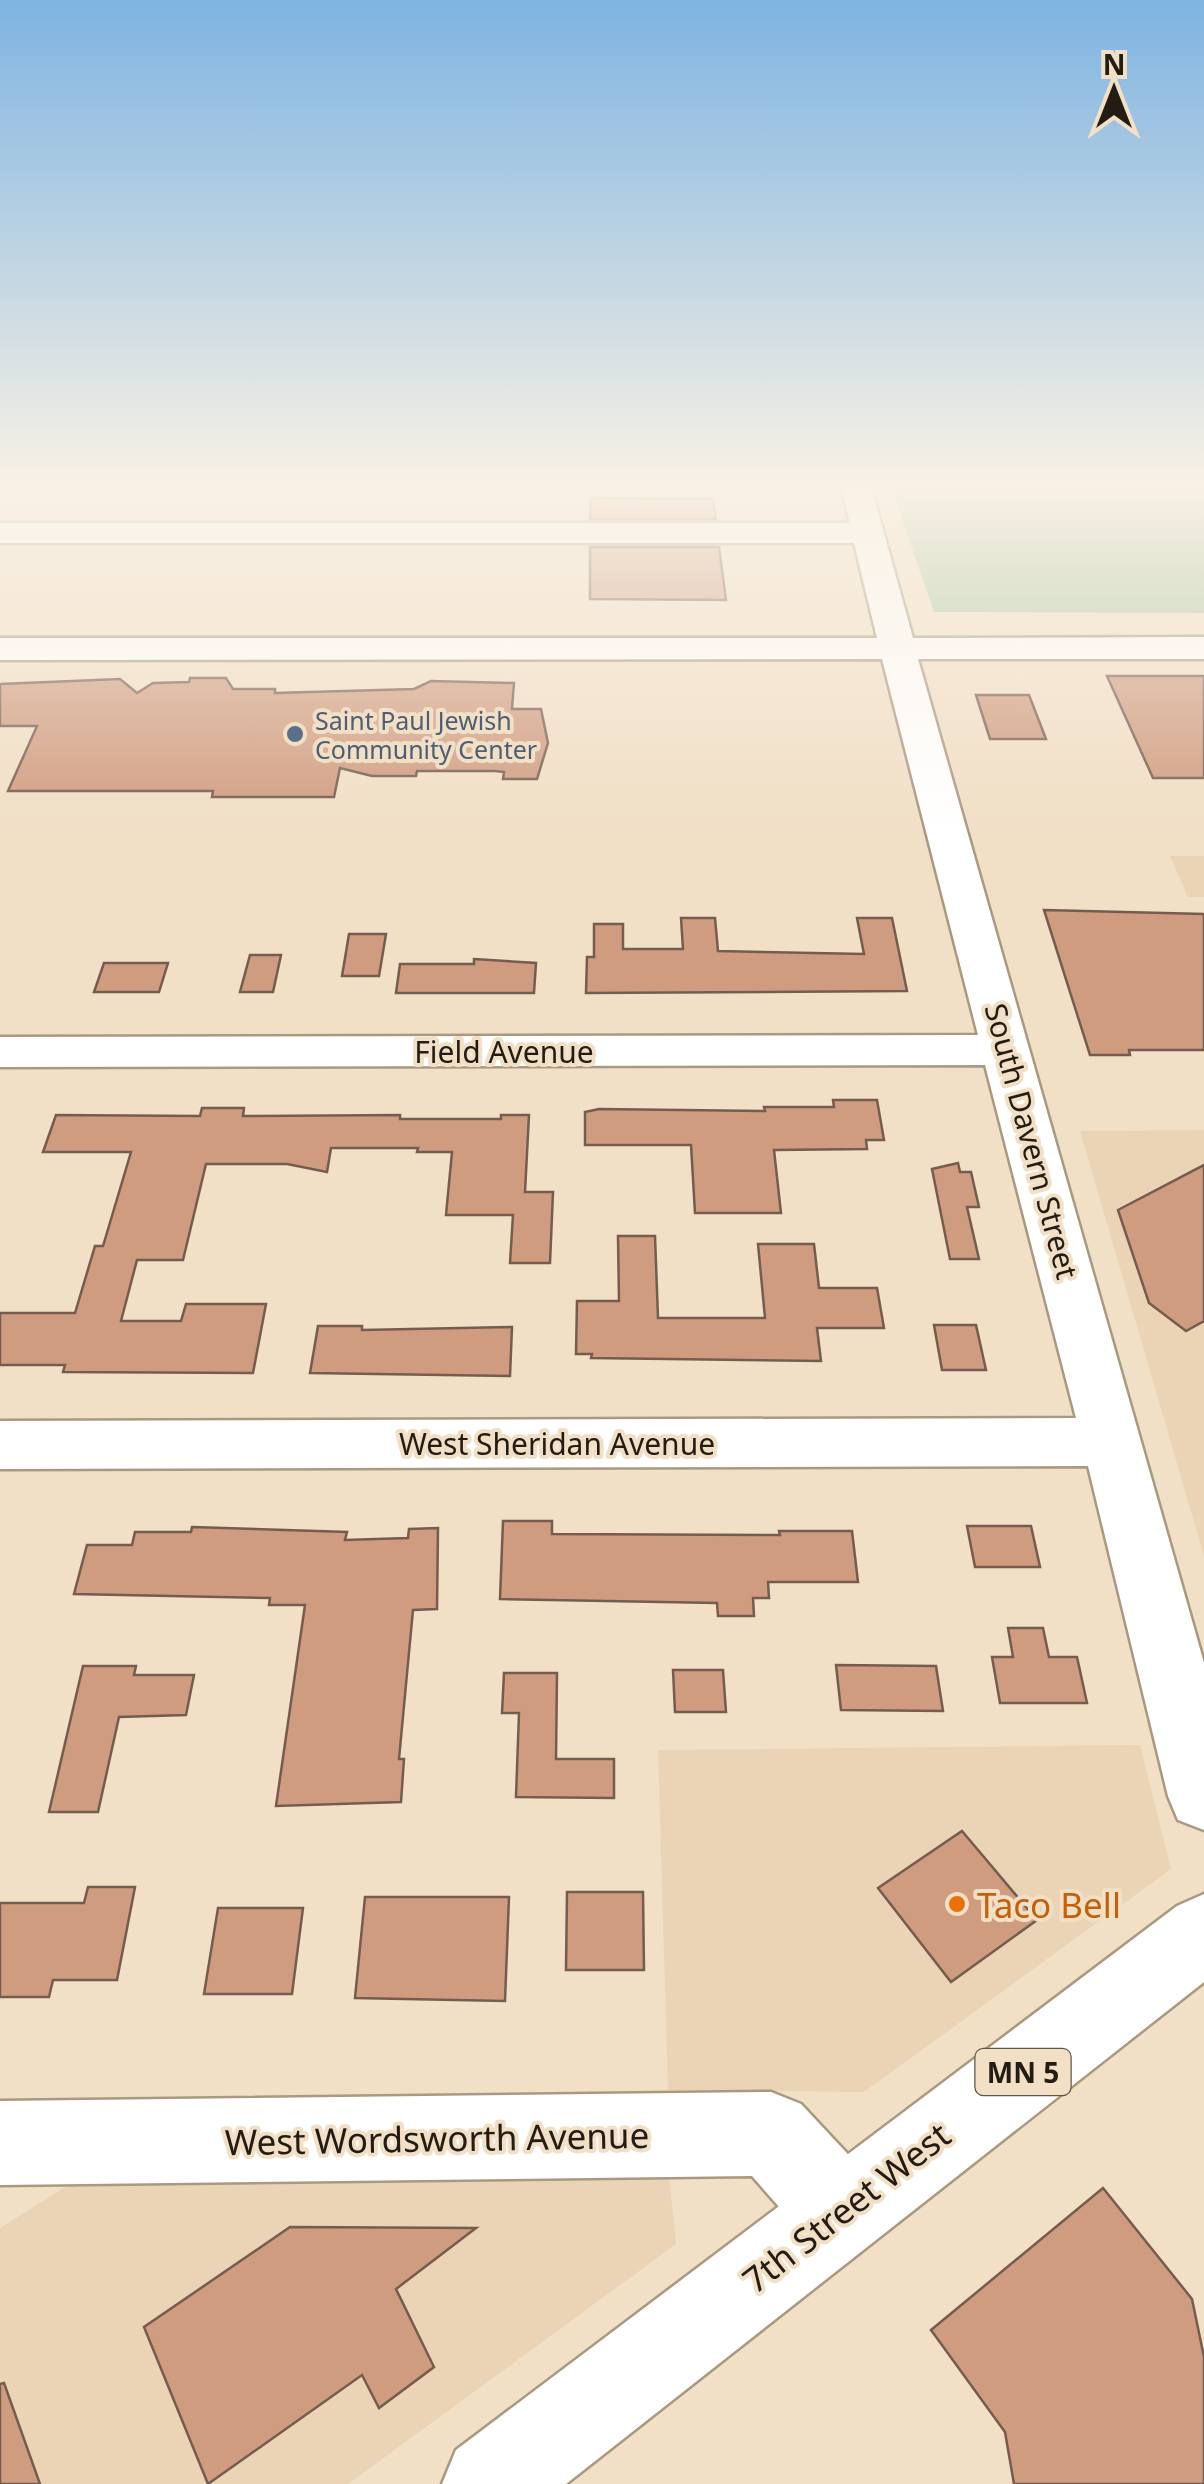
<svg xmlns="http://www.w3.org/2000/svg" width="1204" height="2484" viewBox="0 0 1204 2484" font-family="'Noto Sans',sans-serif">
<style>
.built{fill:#ead4b5}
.green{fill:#a6c6a0}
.building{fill:#d09c80;stroke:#755c4f;stroke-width:2.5}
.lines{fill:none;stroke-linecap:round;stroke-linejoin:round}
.minor-casing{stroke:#a99981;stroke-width:5}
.major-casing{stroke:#a99981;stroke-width:5}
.minor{fill:#fff;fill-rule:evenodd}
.major{fill:#fff;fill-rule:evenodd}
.service-dot{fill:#5c6f8a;stroke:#f1dfc6;stroke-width:4}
.food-dot{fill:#e8710a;stroke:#f1dfc6;stroke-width:4}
.labels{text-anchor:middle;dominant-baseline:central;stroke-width:8;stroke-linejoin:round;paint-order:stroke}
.far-service-label{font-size:25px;fill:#4e5e75;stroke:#f1dfc6;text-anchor:start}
.shield{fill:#f1dfc6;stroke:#605649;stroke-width:2.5}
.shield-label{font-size:28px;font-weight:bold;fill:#221c13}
.street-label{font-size:30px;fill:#221c13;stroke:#f1dfc6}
.near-food-label{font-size:35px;fill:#c56008;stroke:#f1dfc6;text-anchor:start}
.near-street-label{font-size:35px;fill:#221c13;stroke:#f1dfc6}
</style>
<rect width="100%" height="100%" fill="#f1dfc6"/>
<g class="built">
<path d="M1170,856H1204V897H1188Z"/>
<path d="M1204,1130V1556L1080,1131Z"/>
<path d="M1140,1745L1171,1869L864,2092L668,2090L658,1750Z"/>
<path d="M86,2174L669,2176L676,2244L348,2484H0V2228Z"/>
</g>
<path class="green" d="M891,487H1204V613L934,612Z"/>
<g class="building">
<path d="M591,498L713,499L716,519H590Z"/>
<path d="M590,547H719L726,600L590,599Z"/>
<path d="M1107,676H1204V778H1153Z"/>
<path d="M190,678H226L233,689H275V693L414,689L431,681L514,683L512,709H541L548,743L537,779H503L504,772L495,771H417L416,776H372L340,768L334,797H212L213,791H8L37,726H0V684L120,679L137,693L153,683L189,682Z"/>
<path d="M976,695H1029L1046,739H990Z"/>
<path d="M1044,910L1204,914V1050H1129L1130,1055H1090Z"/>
<path d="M681,918H715L718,951L864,954L857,918H892L907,991L586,993L587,957H594V924H623V949H683Z"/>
<path d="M349,934H386L379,976H342Z"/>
<path d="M250,955H281L273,992H240Z"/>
<path d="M474,959L536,963L534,993H396L400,964H474Z"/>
<path d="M104,963H168L159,992H94Z"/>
<path d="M833,1100H877L884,1140H866L867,1149L774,1150L781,1213H695L691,1145H585V1112L599,1109L765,1111L764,1107H834Z"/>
<path d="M202,1108H244L243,1116L400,1115V1119H501V1115H529L525,1192H553L550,1263H510L513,1215H446L452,1152H417L418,1148H331L327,1172L287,1164H206L183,1260H137L121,1321H181L186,1304H266L253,1373L63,1372L65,1365H0V1313H75L95,1246H103L131,1152H43L56,1115L200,1116Z"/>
<path d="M958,1163L960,1172H971L979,1207H967L979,1259H950L932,1169Z"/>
<path d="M1204,1165V1321L1186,1331L1149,1303L1118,1210Z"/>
<path d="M618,1236H655L658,1318H765L758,1244H814L819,1288H877L884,1328H817L821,1361L591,1358L592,1354H576L577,1301H619Z"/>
<path d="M934,1325H976L986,1370H942Z"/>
<path d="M318,1326H362V1330L512,1327L510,1376L310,1373Z"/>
<path d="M503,1521H552V1534L780,1535L779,1531H852L858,1582H768L769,1598H753L754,1616H718L717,1603L500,1599Z"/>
<path d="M967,1526H1031L1040,1567H975Z"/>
<path d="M192,1527L347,1532L345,1540L408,1538L409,1529L438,1528L437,1609L413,1610L399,1759H404L401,1802L276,1806L305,1605H269L270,1598L74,1594L87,1545H132L135,1532H191Z"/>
<path d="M1008,1628H1043L1049,1657H1077L1087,1703H1000L992,1657H1013Z"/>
<path d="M836,1665L936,1666L943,1711L841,1710Z"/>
<path d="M83,1666H136L134,1675H194L186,1715L119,1717L98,1812H49Z"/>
<path d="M673,1670H723L726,1712H675Z"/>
<path d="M504,1673H557L556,1759H614V1798L516,1797L519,1713H502Z"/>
<path d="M962,1831L1037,1920L951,1982L878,1888Z"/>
<path d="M88,1887H135L117,1980H53L49,1997H0V1903H84Z"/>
<path d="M567,1892H643L644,1970H566Z"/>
<path d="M365,1897H509L505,2001L355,1998Z"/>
<path d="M218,1908H303L292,1994H204Z"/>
<path d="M1103,2188L1192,2299L1204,2357V2484H1014L1005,2432L931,2330Z"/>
<path d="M290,2227L476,2228L396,2289L434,2367L379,2408L362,2375L208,2484L144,2327Z"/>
<path d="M4,2383L40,2484H0V2384Z"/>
</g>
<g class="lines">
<defs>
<g id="minor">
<path d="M841,487H871L913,638L1204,637V659H918L1204,1663V1830L1178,1820L1168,1796L1088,1466L0,1469V1421L1076,1418L985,1065L0,1067V1037L978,1035L882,659L0,660V638H877L854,543H0V523H850Z"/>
<path d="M771,2092L801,2104L872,2180L884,2211L872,2242L841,2254L810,2242L752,2176L0,2185V2101Z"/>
</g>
<path id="major" d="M1204,1894V1982L566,2484H442L456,2450L1177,1906Z"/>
</defs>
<use href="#minor" class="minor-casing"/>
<use href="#major" class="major-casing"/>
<use href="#minor" class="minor"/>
<use href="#major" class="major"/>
</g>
<linearGradient id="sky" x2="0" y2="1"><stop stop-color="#7eb4e1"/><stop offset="0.58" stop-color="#f9f1e5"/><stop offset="1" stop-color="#f9f1e5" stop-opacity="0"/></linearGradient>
<rect width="1204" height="835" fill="url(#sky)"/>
<circle class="service-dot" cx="295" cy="734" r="10"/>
<circle class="food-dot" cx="957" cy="1904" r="10"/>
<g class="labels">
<g class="far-service-label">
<text x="315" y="720">Saint Paul Jewish<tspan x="315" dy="29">Community Center</tspan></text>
</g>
<rect class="shield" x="975.5" y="2049" width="95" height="46" rx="8"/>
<g class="shield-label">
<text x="1023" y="2072">MN 5</text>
</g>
<g class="street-label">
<text x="504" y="1051">Field Avenue</text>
<text transform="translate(1032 1141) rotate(75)">South Davern Street</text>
<text x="557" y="1443">West Sheridan Avenue</text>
</g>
<g class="near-food-label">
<text x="977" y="1904">Taco Bell</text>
</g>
<g class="near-street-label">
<text transform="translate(437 2138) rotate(-1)">West Wordsworth Avenue</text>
<text transform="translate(846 2207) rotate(-38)">7th Street West</text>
</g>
</g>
<g transform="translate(1114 90)" stroke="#f1dfc6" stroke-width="8" paint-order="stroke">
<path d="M0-8L18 38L0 25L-18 38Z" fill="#221c13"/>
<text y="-15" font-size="28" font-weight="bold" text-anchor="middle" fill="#221c13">N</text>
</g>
</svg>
